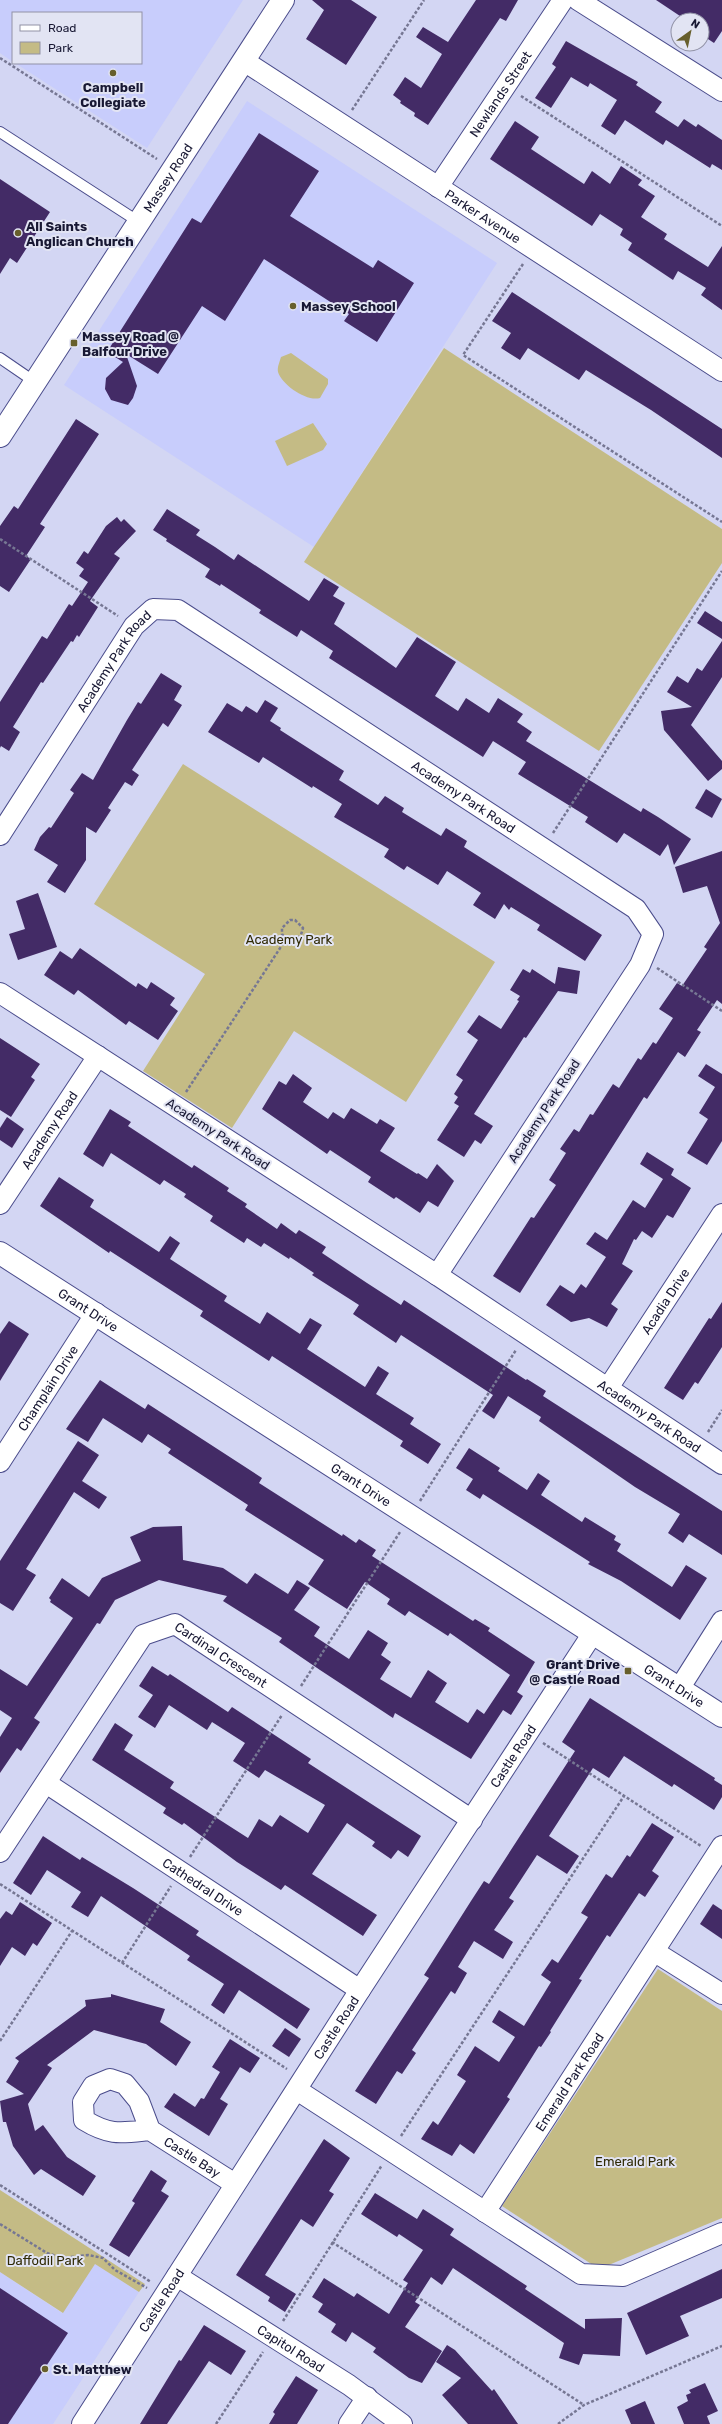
<svg xmlns="http://www.w3.org/2000/svg" width="722" height="2424" viewBox="0 0 722 2424" font-family="Rubik,sans-serif">
<style>
.built{fill:#c8cdfc}
.green{fill:#c4bb85}
.building{fill:#432b66}
.lines{fill:none;stroke-linecap:round;stroke-linejoin:round}
.lane-casing{stroke:#4b4d8c;stroke-width:12}
.street-casing{stroke:#4b4d8c;stroke-width:22}
.secondary-casing{stroke:#4b4d8c;stroke-width:24}
.path{stroke:#767793;stroke-width:2.5;stroke-dasharray:3 2;stroke-linecap:butt}
.lane{stroke:#fff;stroke-width:10}
.street{stroke:#fff;stroke-width:20}
.secondary{stroke:#fff;stroke-width:22}
.poi-dot{fill:#675f2c;stroke:#e2e4f3;stroke-width:1.5}
.labels{text-anchor:middle;dominant-baseline:central;stroke-width:4;stroke-linejoin:round;paint-order:stroke}
.poi-label{font-size:13px;font-weight:bold;fill:#181833;stroke:#e2e4f3;text-anchor:start}
.street-label{font-size:13px;fill:#181833;stroke:#e2e4f3}
.park-label{font-size:13px;fill:#2f2903;stroke:#e2e4f3}
</style>
<rect width="100%" height="100%" fill="#d3d6f3"/>
<g class="built">
<path d="M0,0H243L147,148L15,63H141V13H13V62L0,53Z"/>
<path d="M247,101L497,263L314,547L64,385Z"/>
<path d="M95,2264L139,2292L53,2424H0V2272L62,2313Z"/>
</g>
<g class="green">
<path d="M444,348L722,529V563L599,751L304,562Z"/>
<path d="M291,353L328,379V384L320,398C307,402 282,385 278,372C277,367 280,361 281,357Z"/>
<path d="M313,423L327,444L323,450L287,466L275,441Z"/>
<path d="M183,764L495,962L406,1102L294,1031L232,1128L143,1071L205,974L94,904Z"/>
<path d="M658,1969L722,2011V2218L599,2269L502,2206Z"/>
<path d="M0,2190L145,2284L139,2292L95,2264L63,2313L0,2272Z"/>
</g>
<g class="building">
<path d="M312,0H351L377,17L346,65L306,39L324,10Z"/>
<path d="M476,0H518L506,21L500,18L428,125L414,116L415,113L400,103L401,101L393,95L405,77L421,88L442,54L416,37L423,27L448,42Z"/>
<path d="M656,0H722V31L714,43L702,35V20H686Z"/>
<path d="M566,41L638,82L636,85L662,102L655,112L678,127L684,119L696,127L698,124L722,140V170L712,164L710,168L666,140L663,145L625,120L615,135L601,126L617,100L590,83L588,87L571,77L551,108L535,98L556,67L552,64Z"/>
<path d="M515,121L539,137L531,149L584,184L592,171L610,184L621,166L642,180L638,185L655,196L641,217L667,234L664,239L708,267L722,246V310L701,295L706,288L678,271L673,280L628,250L632,243L620,235L623,229L600,214L592,226L490,159Z"/>
<path d="M259,133L319,171L290,216L373,268L378,260L414,283L377,342L344,321L349,314L264,259L225,321L202,306L158,374L126,354L137,386L133,398L128,405L111,400L105,389L106,378L123,362L107,352L192,218L201,223Z"/>
<path d="M0,179L50,212L17,263L10,258L0,274Z"/>
<path d="M512,292L722,429V458L651,410L586,370L579,380L528,348L520,360L501,348L511,333L492,321Z"/>
<path d="M76,419L99,434L40,524L45,527L26,556L31,559L9,592L0,586V526L14,506L18,509Z"/>
<path d="M167,509L200,530L196,535L215,547L234,560L238,554L309,601L324,578L339,587L333,596L345,603L334,624L396,668L417,637L456,662L435,696L458,711L466,698L489,713L498,698L523,714L517,722L532,732L526,741L641,812L643,808L658,817L691,839L674,865L668,844L660,856L624,833L617,843L585,822L588,817L518,774L526,762L493,741L483,757L329,658L333,651L301,630L297,637L259,613L261,610L221,584L220,586L205,577L210,569L166,541L167,539L153,530Z"/>
<path d="M117,517L121,522L124,519L136,531L114,554L120,558L90,601L98,607L79,637L77,635L73,642L71,641L43,683L41,682L13,727L20,732L9,751L1,746L0,748V702L42,636L47,639L69,604L72,606L88,582L79,576L84,569L76,563L84,551L88,554L106,526Z"/>
<path d="M705,611L722,622V639L697,623Z"/>
<path d="M722,641V677L691,725L722,761V769L708,781L664,730L661,711L692,707L667,692L677,676L688,683L697,668L702,671Z"/>
<path d="M161,673L182,686L174,700L182,705L168,727L163,723L132,770L139,775L132,786L125,782L108,808L111,810L96,833L86,827V860L65,893L47,882L58,865L34,850L40,837L49,827L51,828L74,793L70,790L82,773L93,780L127,720L138,702L141,704Z"/>
<path d="M265,700L278,708L270,721L281,728L280,730L344,771L339,780L378,805L385,796L404,808L402,812L441,836L446,828L467,841L464,847L602,935L585,961L537,930L540,925L511,907L509,910L504,904L495,919L473,905L481,893L447,871L438,885L407,866L404,870L384,857L389,849L334,817L342,804L313,786L312,788L263,757L259,763L208,732L227,703L242,712L246,706L257,713Z"/>
<path d="M706,789L722,799L712,818L695,808Z"/>
<path d="M722,851V1004L717,1000L697,1030L701,1032L685,1057L678,1052L647,1099L644,1097L520,1293L493,1276L531,1217L534,1218L556,1185L549,1180L566,1153L560,1149L574,1129L579,1132L590,1114L593,1115L613,1084L619,1088L638,1058L641,1060L653,1042L656,1044L673,1018L659,1009L677,983L682,986L707,949L704,947L720,923L707,886L683,893L675,867Z"/>
<path d="M38,893L57,947L18,960L9,934L25,929L16,901Z"/>
<path d="M80,948L136,987L138,983L147,989L151,982L175,998L170,1005L178,1011L158,1040L129,1021L126,1025L78,990L74,995L44,975L60,951L72,959Z"/>
<path d="M558,967L580,971L577,994L558,991L526,1038L524,1037L474,1114L493,1126L481,1144L475,1140L464,1157L437,1140L459,1106L454,1103L458,1097L454,1094L463,1080L456,1075L478,1040L467,1032L479,1015L501,1029L519,1001L517,1000L520,996L510,990L523,969L530,973L532,969L555,984Z"/>
<path d="M0,1038L40,1064L31,1077L35,1080L11,1117L0,1110Z"/>
<path d="M706,1064L722,1074V1141L707,1165L687,1153L708,1119L699,1113L715,1087L698,1076Z"/>
<path d="M293,1074L312,1088L303,1102L328,1119L333,1112L344,1119L351,1108L377,1124L380,1119L395,1128L380,1151L417,1174L418,1173L427,1179L437,1164L454,1181L438,1207L428,1201L420,1213L396,1197L394,1199L368,1182L371,1177L330,1150L327,1154L262,1109L279,1081L286,1085Z"/>
<path d="M110,1109L131,1122L128,1126L192,1168L194,1165L229,1188L227,1191L247,1204L245,1207L277,1229L281,1223L296,1234L299,1230L326,1247L322,1253L367,1283L401,1305L404,1300L526,1380L527,1379L546,1391L543,1396L722,1511V1555L689,1534L683,1543L668,1533L680,1514L635,1487L539,1421L541,1417L508,1396L494,1419L482,1411L493,1395L401,1335L396,1343L353,1314L359,1305L312,1275L314,1273L290,1257L289,1259L264,1243L261,1247L247,1238L244,1243L210,1221L213,1216L184,1197L186,1194L164,1180L160,1185L111,1153L103,1167L83,1154Z"/>
<path d="M7,1117L24,1129L12,1148L0,1140V1128Z"/>
<path d="M647,1152L674,1169L671,1175L691,1188L673,1218L667,1215L652,1238L642,1231L636,1240L634,1239L622,1264L633,1271L611,1304L618,1309L607,1327L589,1318L571,1322L546,1305L560,1285L574,1294L581,1284L586,1288L606,1257L586,1244L595,1232L607,1240L633,1200L645,1208L663,1179L640,1164Z"/>
<path d="M59,1177L94,1200L90,1207L159,1252L170,1236L180,1243L170,1259L227,1296L224,1301L260,1324L267,1312L300,1334L310,1318L322,1325L307,1349L365,1387L378,1366L389,1373L376,1394L414,1418L410,1424L441,1444L428,1464L400,1446L403,1441L272,1356L269,1361L200,1316L203,1311L110,1251L109,1253L40,1206Z"/>
<path d="M722,1302V1347L698,1384L695,1382L683,1400L664,1388L709,1318L711,1319Z"/>
<path d="M9,1321L29,1334L0,1381V1334Z"/>
<path d="M100,1380L145,1409L148,1404L262,1478L259,1483L342,1536L343,1534L356,1543L359,1539L376,1550L372,1556L473,1621L475,1619L490,1628L488,1631L535,1662L517,1692L523,1696L511,1715L503,1710L471,1759L395,1713L393,1718L320,1670L279,1642L282,1638L223,1601L227,1596L159,1580L115,1600L100,1624L97,1623L34,1718L40,1722L21,1751L17,1748L0,1773V1737L12,1718L0,1710V1669L27,1686L73,1618L50,1602L51,1600L49,1598L62,1578L89,1597L102,1578L141,1561L130,1537L153,1527L182,1526L183,1560L223,1568L247,1584L255,1573L288,1594L297,1580L310,1588L294,1610L320,1627L314,1636L349,1659L368,1630L388,1643L381,1655L391,1662L380,1679L411,1698L428,1670L447,1683L435,1702L468,1723L477,1709L484,1714L510,1675L450,1633L448,1636L409,1611L405,1616L387,1604L390,1599L365,1582L347,1609L325,1595L308,1584L324,1560L245,1510L248,1505L168,1453L171,1449L148,1434L142,1443L103,1418L88,1442L66,1429Z"/>
<path d="M78,1441L99,1455L82,1481L107,1497L99,1509L74,1492L26,1569L36,1575L13,1611L0,1603V1561Z"/>
<path d="M469,1448L500,1468L498,1471L527,1490L538,1473L550,1481L541,1495L582,1522L585,1517L616,1536L614,1540L621,1544L617,1551L672,1587L686,1565L707,1578L680,1620L621,1581L588,1564L590,1562L483,1494L480,1499L466,1490L473,1479L456,1468Z"/>
<path d="M152,1666L168,1676L170,1674L228,1712L232,1707L311,1759L308,1763L421,1836L408,1857L398,1850L391,1859L372,1846L375,1842L347,1823L312,1874L377,1915L363,1936L285,1885L281,1890L237,1862L184,1823L182,1825L163,1813L166,1808L92,1760L115,1723L133,1735L124,1750L174,1782L170,1788L248,1838L259,1819L272,1827L280,1815L308,1833L325,1805L265,1770L259,1778L233,1761L245,1743L212,1722L207,1730L169,1705L155,1728L138,1717L153,1695L139,1686Z"/>
<path d="M590,1698L715,1778L714,1780L722,1785V1797L714,1810L674,1784L672,1787L624,1756L609,1778L593,1768L549,1836L579,1856L567,1874L537,1855L509,1898L514,1901L494,1930L513,1942L503,1959L474,1941L458,1967L467,1973L455,1994L451,1991L412,2050L416,2053L402,2074L397,2071L376,2104L355,2091L429,1978L424,1975L471,1901L484,1881L489,1884L575,1751L562,1742Z"/>
<path d="M652,1823L674,1837L652,1871L659,1876L645,1897L639,1893L610,1937L607,1935L579,1979L582,1980L550,2031L551,2032L541,2047L539,2046L507,2097L510,2099L474,2154L460,2144L452,2156L421,2139L433,2121L438,2125L466,2081L457,2075L475,2046L499,2062L515,2037L492,2022L499,2010L524,2026L551,1982L541,1975L552,1959L558,1963L588,1917L581,1913L606,1874L612,1878L627,1855L630,1857Z"/>
<path d="M43,1836L80,1860L82,1857L133,1888L199,1931L196,1935L310,2009L297,2029L239,1990L224,2014L211,2005L224,1984L187,1960L190,1956L101,1896L88,1917L71,1907L81,1892L47,1870L31,1895L13,1883Z"/>
<path d="M20,1902L52,1923L37,1946L33,1943L25,1956L12,1947L0,1966V1919L6,1911L12,1915Z"/>
<path d="M713,1904L722,1910V1939L700,1924Z"/>
<path d="M111,1994L165,2009L160,2022L191,2042L176,2066L146,2044L94,2030L47,2065L52,2068L28,2104L35,2131L43,2125L67,2157L96,2176L83,2196L41,2169L34,2175L13,2146L6,2122H3L0,2101L24,2094L6,2082L19,2061L15,2058L86,2006L85,2000L111,1997Z"/>
<path d="M285,2028L301,2039L289,2057L272,2046Z"/>
<path d="M230,2039L260,2058L250,2073L240,2067L220,2099L228,2104L209,2136L164,2107L174,2093L195,2107L201,2098L204,2099L220,2072L212,2067Z"/>
<path d="M324,2139L350,2158L329,2191L334,2194L313,2227L301,2219L265,2275L296,2294L285,2312L268,2301L270,2297L236,2275Z"/>
<path d="M151,2170L167,2181L161,2191L169,2196L129,2257L109,2245L135,2203L132,2201Z"/>
<path d="M375,2193L417,2219L423,2209L454,2229L450,2235L527,2286L525,2289L585,2329V2319L622,2318L620,2356L583,2354L579,2365L559,2358L564,2343L453,2268L442,2285L431,2277L415,2302L420,2305L405,2327L442,2351L422,2383L409,2378L373,2352L376,2348L352,2332L346,2342L331,2332L336,2324L318,2312L323,2304L312,2297L324,2278L354,2297L357,2293L389,2314L408,2283L403,2280L423,2250L399,2234L397,2237L361,2214Z"/>
<path d="M722,2269V2298L680,2316L689,2336L646,2355L627,2313Z"/>
<path d="M0,2288L68,2333L8,2424H0Z"/>
<path d="M204,2325L246,2351L231,2375L209,2361L167,2424H140L179,2360L181,2361Z"/>
<path d="M447,2345L455,2350L492,2391L494,2389L518,2424H468L442,2395L461,2378L436,2362Z"/>
<path d="M296,2376L318,2390L297,2424H269L275,2414L273,2412Z"/>
<path d="M705,2383L718,2411L707,2416L710,2424H684L677,2407L688,2401L686,2395L691,2393L689,2390Z"/>
<path d="M645,2401L655,2424H631L625,2410Z"/>
</g>
<g class="lines">
<defs>
<g id="lane">
<path d="M0,132L139,222"/>
<path d="M0,358L35,382"/>
</g>
<g id="street">
<path d="M578,0L722,91"/>
<path id="s1" d="M244,61L722,371"/>
<path id="s2" d="M438,187L563,0"/>
<path id="s3" d="M0,835L134,626L153,609L178,610L636,909L653,934L640,965L437,1275L0,993"/>
<path id="s4" d="M0,1204L98,1056"/>
<path id="s5" d="M437,1275L722,1464"/>
<path id="s6" d="M608,1388L722,1214"/>
<path id="s7" d="M0,1462L96,1313"/>
<path d="M679,1689L722,1621"/>
<path id="s8" d="M46,1783L360,1990"/>
<path id="s9" d="M0,1852L143,1635L175,1624L472,1820"/>
<path d="M655,1952L722,1994"/>
<path d="M297,2090L581,2274L623,2276L722,2233"/>
<path id="s10" d="M150,2130C121,2133 110,2136 84,2120L83,2102L93,2086L110,2079L125,2084L139,2101L150,2130L235,2184"/>
<path id="s11" d="M485,2212L722,1846"/>
<path id="s12" d="M177,2276L349,2385L402,2424"/>
<path id="s13" d="M82,2424L360,1990L593,1633"/>
<path d="M349,2424L367,2397"/>
</g>
<g id="secondary">
<path id="s14" d="M0,436L283,0"/>
<path id="s15" d="M0,1253L722,1716"/>
</g>
</defs>
<use href="#lane" class="lane-casing"/>
<use href="#street" class="street-casing"/>
<use href="#secondary" class="secondary-casing"/>
<g class="path">
<path d="M0,58L157,159"/>
<path d="M521,96L722,226"/>
<path d="M352,110L424,0"/>
<path d="M523,264L463,355L722,522"/>
<path d="M0,539L118,616"/>
<path d="M553,833L722,571"/>
<path d="M657,968L722,1011"/>
<path d="M186,1092L286,939C296,942 301,938 303,928L295,920H290L282,928V934L286,939"/>
<path d="M708,1432L722,1410"/>
<path d="M420,1501L516,1350"/>
<path d="M301,1686L400,1532"/>
<path d="M543,1743L701,1846"/>
<path d="M190,1857L282,1715"/>
<path d="M0,1884L287,2069"/>
<path d="M122,1963L171,1886"/>
<path d="M0,2041L72,1931"/>
<path d="M401,2136L624,1796"/>
<path d="M0,2185L151,2282"/>
<path d="M0,2224L47,2253L62,2258L88,2255L103,2258L115,2270L147,2288"/>
<path d="M332,2242L584,2405"/>
<path d="M283,2321L382,2165"/>
<path d="M216,2424L263,2352"/>
<path d="M558,2424L584,2405L722,2346"/>
</g>
<use href="#lane" class="lane"/>
<use href="#street" class="street"/>
<use href="#secondary" class="secondary"/>
</g>
<g class="poi-dot">
<circle cx="113" cy="73" r="4"/>
<circle cx="18" cy="233" r="4"/>
<circle cx="293" cy="306" r="4"/>
<rect x="70" y="339" width="8" height="8" rx="2"/>
<rect x="624" y="1667" width="8" height="8" rx="2"/>
<circle cx="45" cy="2369" r="4"/>
</g>
<g class="labels">
<g class="poi-label">
<text x="113" y="87" text-anchor="middle">Campbell<tspan x="113" dy="15">Collegiate</tspan></text>
<text x="26" y="226">All Saints<tspan x="26" dy="15">Anglican Church</tspan></text>
<text x="301" y="306">Massey School</text>
<text x="82" y="336">Massey Road @<tspan x="82" dy="15">Balfour Drive</tspan></text>
<text x="620" y="1664" text-anchor="end">Grant Drive<tspan x="620" dy="15">@ Castle Road</tspan></text>
<text x="53" y="2369">St. Matthew</text>
</g>
<g class="street-label">
<text stroke="none"><textPath href="#s2" startOffset="112">Newlands Street</textPath></text>
<text stroke="none"><textPath href="#s14" startOffset="308">Massey Road</textPath></text>
<text stroke="none"><textPath href="#s1" startOffset="285">Parker Avenue</textPath></text>
<text stroke="none"><textPath href="#s3" startOffset="208">Academy Park Road</textPath></text>
<text stroke="none"><textPath href="#s3" startOffset="640">Academy Park Road</textPath></text>
<text transform="translate(544 1111) rotate(-57)">Academy Park Road</text>
<text stroke="none"><textPath href="#s4" startOffset="89">Academy Road</textPath></text>
<text transform="translate(218 1134) rotate(33)">Academy Park Road</text>
<text stroke="none"><textPath href="#s6" startOffset="104">Acadia Drive</textPath></text>
<text stroke="none"><textPath href="#s15" startOffset="105">Grant Drive</textPath></text>
<text stroke="none"><textPath href="#s7" startOffset="88">Champlain Drive</textPath></text>
<text stroke="none"><textPath href="#s5" startOffset="255">Academy Park Road</textPath></text>
<text stroke="none"><textPath href="#s15" startOffset="429">Grant Drive</textPath></text>
<text stroke="none"><textPath href="#s9" startOffset="349">Cardinal Crescent</textPath></text>
<text stroke="none"><textPath href="#s15" startOffset="801">Grant Drive</textPath></text>
<text stroke="none"><textPath href="#s13" startOffset="795">Castle Road</textPath></text>
<text stroke="none"><textPath href="#s8" startOffset="188">Cathedral Drive</textPath></text>
<text stroke="none"><textPath href="#s13" startOffset="471">Castle Road</textPath></text>
<text stroke="none"><textPath href="#s11" startOffset="155">Emerald Park Road</textPath></text>
<text stroke="none"><textPath href="#s10" startOffset="243">Castle Bay</textPath></text>
<text stroke="none"><textPath href="#s13" startOffset="147">Castle Road</textPath></text>
<text stroke="none"><textPath href="#s12" startOffset="135">Capitol Road</textPath></text>
</g>
<g class="park-label">
<text x="289" y="939">Academy Park</text>
<text x="635" y="2161">Emerald Park</text>
<text x="45" y="2260">Daffodil Park</text>
</g>
</g>
<rect x="12" y="12" width="130" height="52" fill="#e2e4f3" stroke="#9192a6"/>
<rect x="20" y="25" width="20" height="6" fill="#ffffff" stroke="#9192a6"/>
<text x="48" y="32" font-size="12" fill="#181833">Road</text>
<rect x="20" y="42" width="20" height="12" fill="#c4bb85" stroke="#9192a6"/>
<text x="48" y="52" font-size="12" fill="#181833">Park</text>
<g transform="translate(690 32) rotate(33)"><circle r="19" fill="#e2e4f3" stroke="#9192a6"/>
<path d="M0-3L7 15L0 10L-7 15Z" fill="#675f2c"/>
<text y="-6" font-size="11" font-weight="bold" text-anchor="middle" fill="#181833">N</text>
</g>
</svg>
